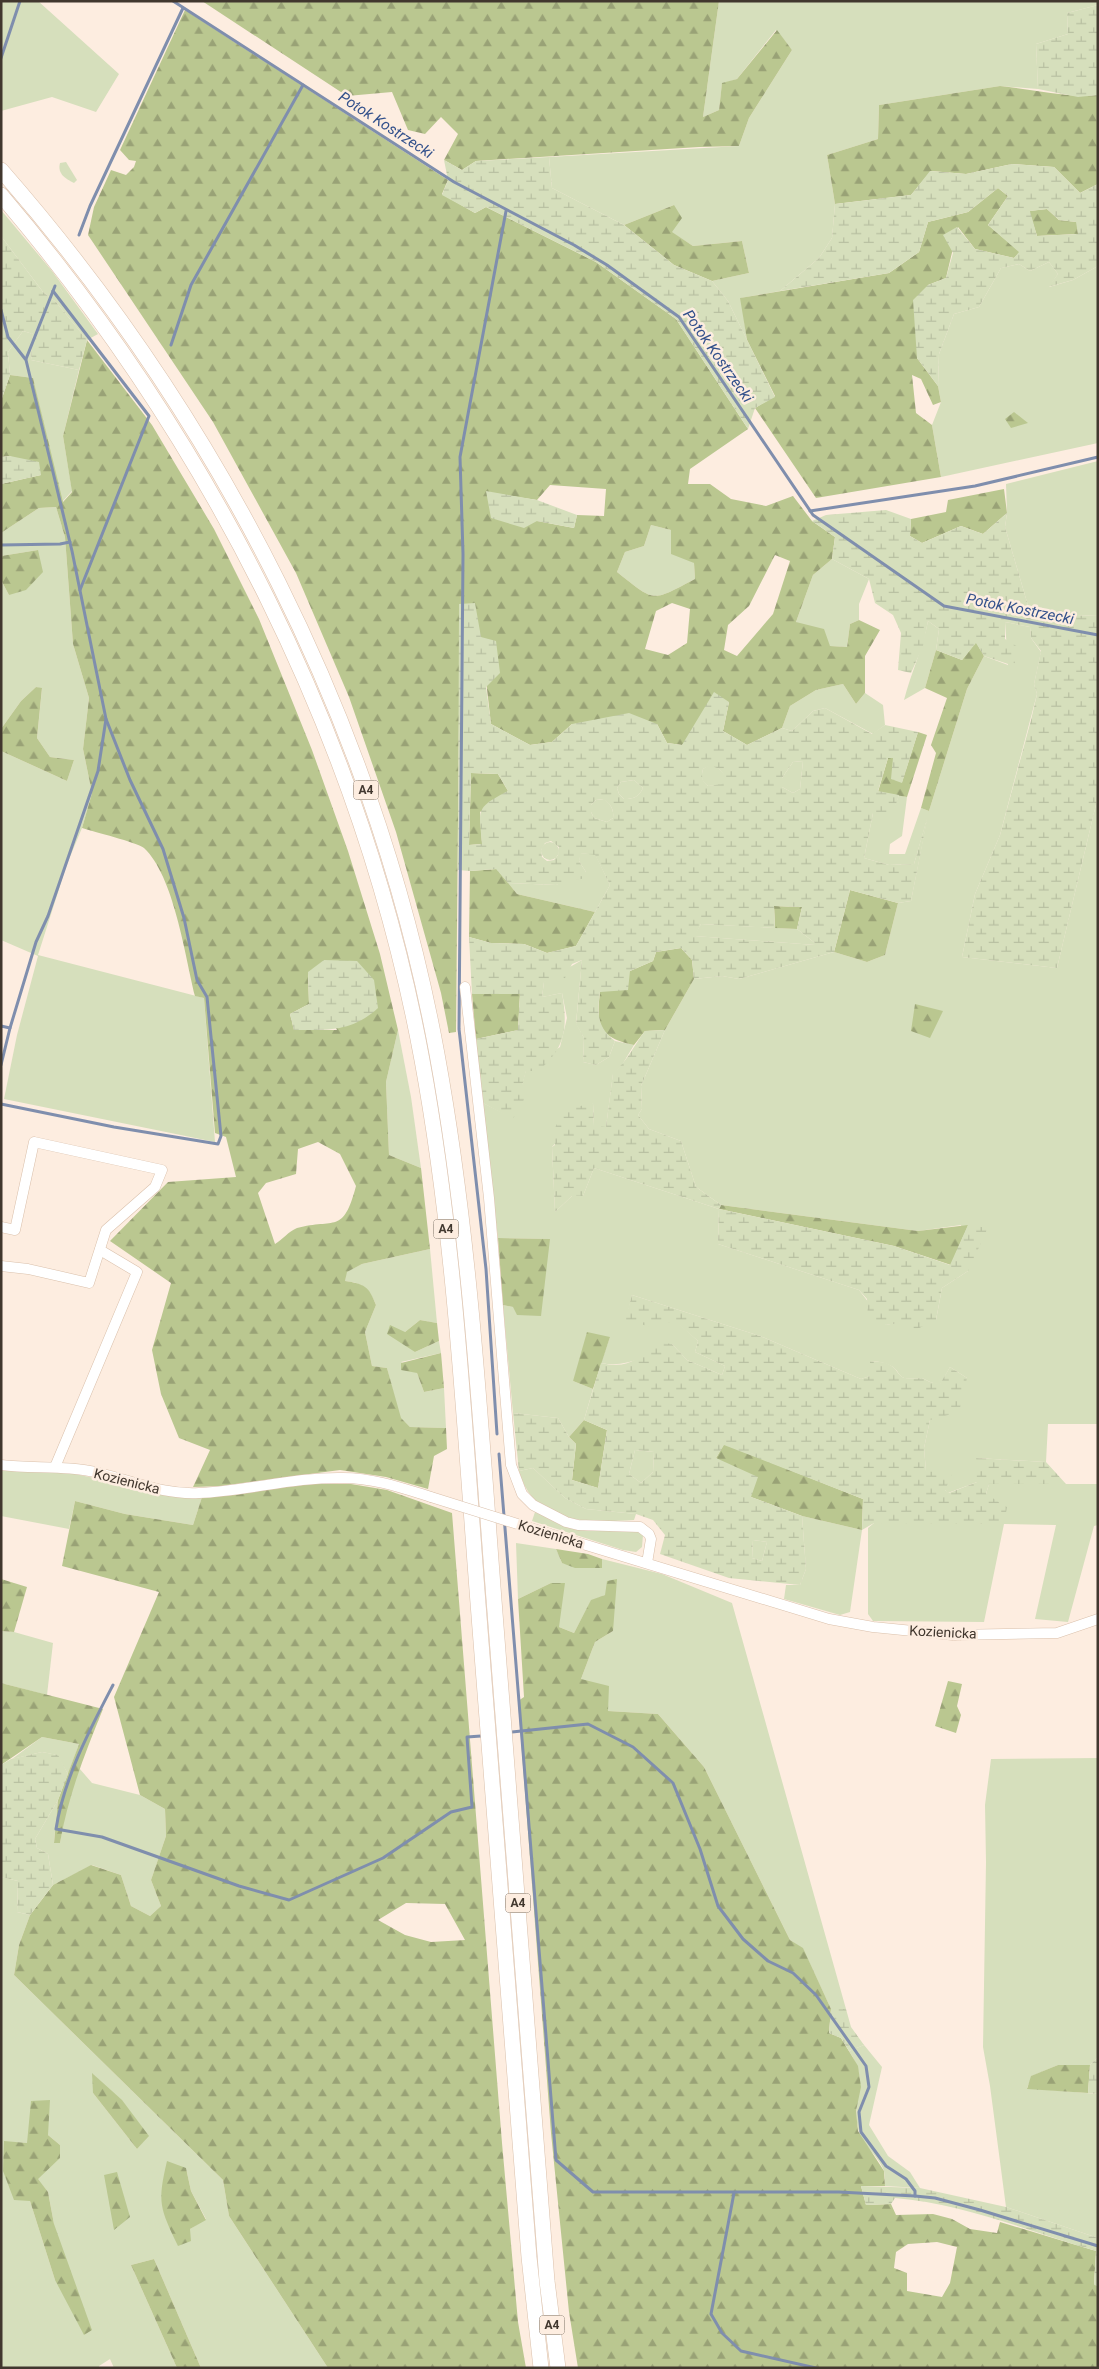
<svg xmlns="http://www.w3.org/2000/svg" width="1099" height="2369" viewBox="0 0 1099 2369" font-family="Roboto,sans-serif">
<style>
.grass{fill:#d6dfbc;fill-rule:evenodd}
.forest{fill:url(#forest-firs);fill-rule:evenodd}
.wetland{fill:url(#wetland-marsh);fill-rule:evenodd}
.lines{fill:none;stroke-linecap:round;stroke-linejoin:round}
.stream{stroke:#7f8ead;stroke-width:3}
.minor-casing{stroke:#dac0ab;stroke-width:11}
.highway-casing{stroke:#dac0ab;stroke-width:16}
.minor{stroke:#fff;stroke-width:10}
.highway{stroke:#fff;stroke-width:15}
.minor-bridge-casing{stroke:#dac0ab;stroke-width:11;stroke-linecap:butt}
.minor-bridge{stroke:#fff;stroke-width:10}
.labels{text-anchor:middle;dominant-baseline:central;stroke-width:5;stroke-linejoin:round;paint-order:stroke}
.shield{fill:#fdede0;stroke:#796e63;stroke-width:1}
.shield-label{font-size:12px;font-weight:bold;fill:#41372e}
.street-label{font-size:14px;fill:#41372e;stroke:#fdede0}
.water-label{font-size:15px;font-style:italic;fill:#32508b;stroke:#fdede0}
</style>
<defs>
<pattern id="forest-firs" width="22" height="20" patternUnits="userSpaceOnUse" patternTransform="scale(1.25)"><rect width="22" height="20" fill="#bac790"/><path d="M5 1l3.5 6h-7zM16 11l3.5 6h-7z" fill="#99a276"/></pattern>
<pattern id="wetland-marsh" width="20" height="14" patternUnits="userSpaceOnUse" patternTransform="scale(1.25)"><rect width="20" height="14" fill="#d6dfbc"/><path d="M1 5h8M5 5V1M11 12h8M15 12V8" fill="none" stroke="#b9c0a2"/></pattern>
</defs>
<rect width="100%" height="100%" fill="#fdede0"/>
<g class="grass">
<path d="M1,1H38L119,74L96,112L52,97L1,111Z"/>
<path d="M719,1H1098V5L1067,13L1068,34L1036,44L1038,89L1000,86L879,105L878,139L827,155L835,204L832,238L819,258L780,291L741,298L747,340L728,301L712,281L749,273L742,241L693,246L671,232L674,205L624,225L552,188L549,157L739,146L749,118L792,50L776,30L737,79L722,84L719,110L703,117Z"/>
<path d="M66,162L77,180L74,183C66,179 57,174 60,163Z"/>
<path d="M1,210L52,271L98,334L87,340L56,302L43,292L1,236Z"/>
<path d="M1049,262L1058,274L1049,287L1073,280L1098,266V443L941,477L932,425L941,402L938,386L939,354L954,314L979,307L1001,268L1019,264L1030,271Z"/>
<path d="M23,331L33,334L31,360L79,370L63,436L72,491L62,502L33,378L10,375L8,352Z"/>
<path d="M1098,461V615L1077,616L1029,609L1005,527L1007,513L1006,484Z"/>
<path d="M56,507L65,537L73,644L89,698L83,749L92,793L82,828L67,864L38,955L204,998L215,1142L4,1099L17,1035L38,956L1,940V751L67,781L74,760L50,757L37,738L42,689L36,687L21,701L1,729V580L9,595L38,550L1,556V533L39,508Z"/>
<path d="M651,525L671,530L694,563L695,579C651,602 656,603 617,572L625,552L644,546Z"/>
<path d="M832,559L869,579L859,604V620L850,624L847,647L830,646L796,622L813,575Z"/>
<path d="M928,621L939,629L936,650L925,688L904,700C911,673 923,648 928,621Z"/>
<path d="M1005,622L1030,627L1031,638L1041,652L1034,684L1037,694L1000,835L975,894L962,957L1057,968L1098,796V1424H1048L1046,1462L977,1458V1482L948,1493L926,1471L924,1448L930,1420L967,1378L950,1367L940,1385L930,1382L922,1378C892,1382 905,1371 887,1364C882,1362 875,1361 870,1361V1376L861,1379L760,1336L632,1295L626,1320L677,1322L698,1341L695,1352L725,1366L722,1375L687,1360L672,1344C650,1354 626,1369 601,1363L610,1337L573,1381L593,1389L584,1420L569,1437L558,1418L513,1413L503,1305L513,1307L549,1239L498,1238L481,1102L513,1118L526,1070L560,1047L567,1018L562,993L542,997L544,982L582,960L576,1023L584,1038L583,1062L596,1065L609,1057L615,1041L634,1045L622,1065L613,1074L606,1127H594L593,1103L552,1147L555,1212L572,1196H583L594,1168L719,1209L718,1244L859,1290L886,1325L905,1321L936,1320L942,1288L968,1271L961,1225L918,1231L721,1205L696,1187L681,1141L649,1129L638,1115L642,1109L641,1086L665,1030L694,979L722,976L739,979L834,952L867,962L885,955L898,903L911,901L927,819L914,864L889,865L864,858L873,813H892L899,795L907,797L902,836L890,844L889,854H905L921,808L929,811L967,689L984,656L1008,665Z"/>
<path d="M843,684L856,704L865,693L883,705L885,725L873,734L825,708L813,711L792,731L782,728L790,706L816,690Z"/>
<path d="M803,761L800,789L793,793L782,787V778L793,762Z"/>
<path d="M709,765C718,767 723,770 726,779L722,785L708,786C701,781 701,777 703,769Z"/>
<path d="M634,780L643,788C639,797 633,799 624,799L619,794L617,788L621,782Z"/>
<path d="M604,799C611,804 614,810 613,818L607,822L594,818L591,812V805L596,800Z"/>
<circle cx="550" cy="851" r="9"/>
<path d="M580,853L595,854L610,885L595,912L517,894L508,883L556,885L586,872L579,861Z"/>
<path d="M701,924L797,929L815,943V945L694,936Z"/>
<path d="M398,1030L411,1097L421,1168L389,1155L386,1082Z"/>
<path d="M430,1249L437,1323L420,1320L405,1332L415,1352L439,1341L441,1353L401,1362L417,1373L424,1392L444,1388L446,1428L410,1427L400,1418L387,1368L372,1366L365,1332L376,1305C370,1289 363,1283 345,1281L346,1272L362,1264Z"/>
<path d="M635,1450L654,1452L653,1472L641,1483L629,1474Z"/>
<path d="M533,1468L565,1498L586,1509L636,1514L634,1520C587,1523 534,1525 519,1471Z"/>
<path d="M1,1469L70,1473L99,1479L132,1490L175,1497H202L193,1525L125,1514L75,1501L69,1529L1,1516Z"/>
<path d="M989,1484H1098V1525L1094,1526L1068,1622L1035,1619L1056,1525L1004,1524L984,1622L873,1621L868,1614V1528L874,1523L986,1494Z"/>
<path d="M535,1512L556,1521L588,1531L633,1528L643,1535L642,1547L636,1552L623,1550L532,1521Z"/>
<path d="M802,1516L862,1530L850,1612L840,1615L784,1599L786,1585H800L806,1569Z"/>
<path d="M753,1540L767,1542L762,1561L752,1558Z"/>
<path d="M516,1543L556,1549L562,1563L601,1568L602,1559L662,1574L732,1603L846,2009H831L803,1949L790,1940L704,1767L658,1714L608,1711L581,1679L595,1642L613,1631L605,1595L591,1601L574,1633L559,1627L551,1583L518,1599Z"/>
<path d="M1,1631L14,1632L53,1643L47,1695L1,1683Z"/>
<path d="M42,1737L79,1744L68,1774L57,1755L42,1752L12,1759Z"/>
<path d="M1098,1758V2057L1090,2065H1058L1032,2076L1027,2088L1098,2094V2238L1006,2207L990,2086L983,2047L986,1862L985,1805L991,1759Z"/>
<path d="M79,1768L92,1783L140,1795L165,1809L166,1836L151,1880L161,1906L150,1916L131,1906L121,1875L92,1865L53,1885L48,1854L37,1848L35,1839L58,1800L54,1842L60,1843L66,1807Z"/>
<path d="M1,1877L18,1881L17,1912L30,1915L19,1945L14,1975L223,2180L229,2216L328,2368H201L154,2259L131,2265L177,2368H114L110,2359L99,2366V2368H1ZM93,2074L148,2136L137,2149L93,2093ZM48,2135L60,2145L37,2179L48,2192L54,2224L55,2280L30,2201L4,2142L27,2143ZM186,2168L191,2191L206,2219L190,2229Z"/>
<path d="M864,2045L882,2067L869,2125L888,2156L910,2172L920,2188L885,2186C885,2182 885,2175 884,2171C879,2156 861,2144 858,2128C851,2095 871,2085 849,2051Z"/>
</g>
<g class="forest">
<path d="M202,1H719L703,117L719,110L722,83L737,79L777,30L792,50L749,118L739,146L699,147L476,161L462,170L444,160L458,134L441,117L425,134L408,130L392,92L347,96Z"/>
<path d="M185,10L448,180L442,194L475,213L486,207L596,262L676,319L748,429L690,469L688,484H710L731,499L766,506L793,496L812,521L835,537L832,559L813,575L796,622L824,629L830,646L847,647L850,624L859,620L880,630L865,656V693L856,704L843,684L816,690L790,706L782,728L747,745L723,731L729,702L682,745L667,743L657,724H572L552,742L530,745L491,724L481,637L460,605L456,1032L449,1033L441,993L396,832L349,697L296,573L213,422L88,235L94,207L111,170L126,175L134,167L136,161L129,160L120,150ZM550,485L606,489L604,516L577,515L574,528L537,521L486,492L537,500ZM651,525L671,530V554L694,563L695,579C651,602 656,603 617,572L625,552L644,546ZM775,555L790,561L773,614L737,656L724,650L728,625L749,606ZM672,603L690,609L687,643L668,655L645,649L656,611Z"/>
<path d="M1000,86C1032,89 1067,98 1098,95V184L1080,193L1054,167L1012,164L966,174L931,171L911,195L835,204L827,155L878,139L879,105Z"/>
<path d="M998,188L1008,196L988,225L1020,252L1014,258L975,249L958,227L946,278L928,285L917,358L938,386L941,402L933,405L921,379L912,375L916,413L932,425L941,477L816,498L755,408L775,396L747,340L740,298L889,273L919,252L928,222L968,212Z"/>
<path d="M674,205L682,218L672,232L693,246L742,241L749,273L712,281L674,265L624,225Z"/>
<path d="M1047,209L1059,220L1077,222L1078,234L1037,236L1029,211Z"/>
<path d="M87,340L152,425L214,529L259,619L312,750L348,851L380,954L398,1030L386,1082L389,1155L421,1168L430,1249L362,1264L347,1272L345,1281C364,1284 369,1286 376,1305L365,1332L372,1366L387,1368L401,1418L410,1427L446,1428L447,1449L434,1456L428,1489L386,1477L340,1470L221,1486L193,1487L210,1450L179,1438L161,1394L152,1350L171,1283L110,1241L168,1182L236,1177L226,1137L215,1133L204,998L195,996C185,956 174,876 144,848C136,842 94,832 82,828L92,793L83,749L89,698L73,644L65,537L56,507L39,508L1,533V484L41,475L10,456L1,457V401L10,375L33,378L63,502L72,492L63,436ZM308,973L337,1030H294L290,1014L309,1004ZM318,1142L340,1154L356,1186C343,1235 335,1218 297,1228C289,1231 282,1240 275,1244L258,1193L266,1183L296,1174L298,1149Z"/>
<path d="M1014,412L1028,423L1011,428L1005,419Z"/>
<path d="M1004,489L1007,513L983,534L961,526L922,543L910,536L911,519L946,512L948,500Z"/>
<path d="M38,550L43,572L26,590L9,595L1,580V556Z"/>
<path d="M976,642L984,656L967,689L929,811L921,808L936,753L931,745L947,698L925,688L936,650L962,660Z"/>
<path d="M36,687L42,688L37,738L50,757L74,760L67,781L1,751V729L21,701Z"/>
<path d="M918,732L927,735L907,797L878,792L888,758H893L902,782Z"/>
<path d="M471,773L498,774L508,791L480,812L482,844L469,845Z"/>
<path d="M497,869L517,894L595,912L576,946L547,953L524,944L491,943L469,937L470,871Z"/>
<path d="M850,890L898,903L885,955L867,962L834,952Z"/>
<path d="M774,906L802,907L797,929L775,928Z"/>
<path d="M681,948L692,960L694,979L665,1030L645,1031L634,1045C599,1038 596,1025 600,992L630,971L653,961L656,952Z"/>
<path d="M520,993L518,1030L476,1039L472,994Z"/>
<path d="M915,1004L943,1011L930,1038L911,1031Z"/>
<path d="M721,1205L918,1231L968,1225L951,1265L894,1246L719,1209Z"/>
<path d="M498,1238L550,1239L541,1316L517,1315L513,1307L503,1305Z"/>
<path d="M420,1320L437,1323L439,1341L415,1352L387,1334L390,1325L405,1332Z"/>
<path d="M587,1332L610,1337L593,1389L573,1381Z"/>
<path d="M441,1353L444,1388L424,1392L417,1373L401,1370V1363Z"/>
<path d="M584,1420L607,1430L598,1488L572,1480L576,1444L569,1437Z"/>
<path d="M724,1444L863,1499L862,1530L802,1516L751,1497L716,1458Z"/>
<path d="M312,1484H351L387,1490L452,1513L502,2143L518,2322L526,2368H328L229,2216L223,2180L14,1975L19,1945L30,1915L53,1885L91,1865L121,1875L131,1906L150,1916L161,1906L151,1880L166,1836L165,1809L140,1795L114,1697L159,1592L62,1566L75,1501L125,1514L193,1525L202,1497ZM406,1903L445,1904L465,1940L431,1942L405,1935L378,1920Z"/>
<path d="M556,1549L588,1554L602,1559V1568H575L562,1563Z"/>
<path d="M1,1579L27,1587L14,1632L1,1631Z"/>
<path d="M617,1579L613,1631L595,1642L581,1679L609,1686L608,1711L658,1714L704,1767L790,1940L803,1948L831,2009L829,2033L841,2038L858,2066L861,2087L856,2111L858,2131L884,2171L885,2186H861L866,2205L891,2204L896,2215L933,2214L952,2219L970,2229L997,2233L1000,2222L1096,2251L1094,2284L1098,2286V2368H578L569,2312L551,2133L518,1701L524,1697L518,1599L551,1583H565L559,1627L574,1633L591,1600L605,1595L607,1581ZM937,2242L957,2247L950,2283L942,2297L907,2291V2273L894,2268L896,2252L908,2244Z"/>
<path d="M948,1681L962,1684L957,1706L961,1715L956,1733L935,1726Z"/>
<path d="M1,1683L103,1709C85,1753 68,1796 60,1843H54L58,1800L79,1744L42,1737L1,1765Z"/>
<path d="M1058,2065H1090L1088,2093L1027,2089L1031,2076Z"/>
<path d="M92,2073L122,2100L149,2136L137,2149L93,2093Z"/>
<path d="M50,2100L48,2135L60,2145V2158L38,2179L48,2192L54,2224L92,2330L84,2335L55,2280L30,2201L14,2200L3,2171L4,2141L27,2143L31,2101Z"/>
<path d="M167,2161L186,2168L191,2191L206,2220L190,2229L191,2241L178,2246C160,2208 157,2203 167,2161Z"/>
<path d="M117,2172L130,2217L114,2230L104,2175Z"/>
<path d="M154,2259L201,2368H177L131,2265Z"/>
</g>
<g class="wetland">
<path d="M1098,5V95L1078,97L1038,89L1036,44L1068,34L1067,13Z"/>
<path d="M549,157L552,188L624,225L674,265L712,281L728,301L775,397L755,408L748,429L676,319L596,262L486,207L475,213L442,195L448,180L444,160L462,170L476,161Z"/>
<path d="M1012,164L1054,167L1080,193L1098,184V266L1073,280L1048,287L1058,274L1049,262L1030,271L1019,264L1001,268L979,307L954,314L939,354L938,386L917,358L913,300L928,285L946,278L953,253L943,235L957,227L975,249L1014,258L1019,252L988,225L1008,196L998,188L968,212L928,222L919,252L889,273L780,291L819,258L832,238L835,204L911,195L930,171L966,174ZM1047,209L1059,220L1076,222L1078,234L1037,236L1030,211Z"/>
<path d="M1,236L43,292L56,302L87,340L79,370L31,360L33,334L23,331L8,352L10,375L1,401Z"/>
<path d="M10,456L39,462L41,475L1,484V457Z"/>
<path d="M486,491L537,500L577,515L574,528L537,521L524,528L491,518Z"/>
<path d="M886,510L911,519L910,536L922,543L961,526L983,534L1007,513L1005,527L1029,609L1077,616L1098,615V796L1057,968L962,957L975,894L1000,835L1031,720L1037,694L1034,684L1041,651L1031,638L1030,627L1005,622V639L1018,647L1014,666L984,656L976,643L962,660L936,650L939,629L928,621L923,646L911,673L898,670L901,633L893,615L875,603L869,579L832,559L835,537L812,521L826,515Z"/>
<path d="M475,603L481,637L496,641L500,673L486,687L491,724L530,745L552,742L572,724L629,713L657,724L667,743L682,745L714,692L729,702L723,731L747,745L782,728L792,731L813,711L825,708L872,734L885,725L918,732L902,783L891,779L893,758H888L878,791L899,795L893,813H873L864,858L889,865L914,864L929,811L911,901L898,903L850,890L834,952L739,979L722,976L694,979L692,960L681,948L656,952L653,961L630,971L628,990L600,992C597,1014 597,1027 615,1041L609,1057L596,1065L583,1062L584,1038L576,1024L582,960L572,964L564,980L544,982L542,997L562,993C568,1027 566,1048 538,1071H526L522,1086L525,1098L513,1119L481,1102L476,1039L518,1030L520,994H472L469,937L491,943L524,944L547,953L576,946L610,885L595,855L581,853L579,861L586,872L585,878L556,885L508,883L496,869L470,871L458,870L459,604ZM803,761L800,789L793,793L782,787V778L793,762ZM709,766C718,767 723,770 725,779L722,784L708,786C702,781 701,777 703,769ZM471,773L498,774L508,791C475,808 479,809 482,844L469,845ZM634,780L643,788C639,797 633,799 624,799L619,794L617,788L621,782ZM603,799C611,804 614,809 613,818L607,822L594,818L591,812V805L596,800ZM551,841L559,847L558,855L554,860L547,861L542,857L541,850L545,843ZM774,906L802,907L797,929L815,943V945L695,936L701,924L775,928Z"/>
<path d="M324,960L357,961L374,980L378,1008C352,1032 328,1030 294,1030L290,1014L309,1004L308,972Z"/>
<path d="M665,1030L641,1086L642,1109L638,1115L649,1129L681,1141L696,1187L721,1205L719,1209L894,1246L950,1265L968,1225L988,1228L968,1271L942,1288L936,1320L915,1330L905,1322L886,1325L868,1318L867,1299L859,1290L718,1244L719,1209L594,1168L583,1196H572L555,1212L552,1147L555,1145L554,1130L564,1110L593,1103L594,1126L606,1127L613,1073C627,1062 634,1045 645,1031Z"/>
<path d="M632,1295L760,1336L861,1379L870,1376V1361C875,1361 881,1362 886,1363C904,1370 892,1382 922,1378L930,1382L940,1384L950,1367L967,1378L959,1412L930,1420L924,1448L926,1471L952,1474L945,1490L949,1493L977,1482L976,1458L1046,1462L1066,1484H989L986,1494L1007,1507L1004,1524L874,1523L862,1530L863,1499L724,1445L716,1458L758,1477L751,1497L802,1516L806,1569L800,1585L729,1578L660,1554L665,1535L653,1520L636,1514L586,1509L565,1498L533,1468L519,1471L513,1413L558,1418L569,1437L576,1444L572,1480L598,1488L607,1430L584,1420L601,1363C627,1369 639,1360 655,1342L672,1344L687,1360L722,1375L725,1366L695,1352L698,1341L677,1323L667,1322L659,1329L625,1320ZM635,1450L654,1452L653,1472L641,1483L629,1474ZM753,1540L767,1542L762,1561L752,1558Z"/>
<path d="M42,1752L58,1755L68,1774L58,1800L35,1839L37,1848L48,1854L53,1885L30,1915L17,1912L18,1881L1,1877V1765L11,1759Z"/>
<path d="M831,2009H846L851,2027L864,2045L849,2051L841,2038L829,2033Z"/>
<path d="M1098,2057V2094L1088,2093L1090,2065Z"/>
<path d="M861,2186L920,2188L1006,2207L1098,2238V2286L1094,2285L1096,2251C1029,2231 964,2204 895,2198L891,2204L866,2205Z"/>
</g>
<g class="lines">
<g class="stream">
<path d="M173,1L454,182L574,245L607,265L679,317L813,515L944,606L1098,635"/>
<path d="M1,58L20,1"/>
<path d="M79,235L90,206L183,8"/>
<path d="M53,291L149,416L80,590"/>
<path d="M1,310L8,337L26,360L72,551L106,719L98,771L48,916L36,942L10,1028L1,1065"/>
<path d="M171,345L191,285L303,85"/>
<path d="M26,359L55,286"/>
<path d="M810,511L975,486L1098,457"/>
<path d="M1,545L60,544L70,542"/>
<path d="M1,1026L10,1028"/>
<path d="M1,1104L114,1127L218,1144L221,1136L207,997L197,980L184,918L163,849L130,780L106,719"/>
<path d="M497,1434L486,1269L459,1029L463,554L460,457L506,211"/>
<path d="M499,1454L556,2160L593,2192H839L915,2196L935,2198L980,2210L1098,2246"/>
<path d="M113,1685C89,1731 64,1778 56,1829L102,1837L239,1886L289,1900L383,1858L451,1812L472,1807L467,1737L481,1736"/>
<path d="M512,1732L588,1724L633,1747L673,1783L700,1849L718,1906L743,1939L768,1961L793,1973L816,1995L866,2066L869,2087L859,2112L861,2132L886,2166L906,2179L915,2191V2196"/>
<path d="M734,2193L711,2314L722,2333L741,2351L816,2368"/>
</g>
<defs>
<g id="minor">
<path d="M465,987L489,1198L511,1465L522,1494L533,1505L566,1522L578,1525L640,1527L649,1534L651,1539L647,1563"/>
<path d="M1,1227L15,1230L34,1142L162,1170L155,1187L106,1230L89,1283L28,1269L1,1266"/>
<path d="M1,1465C34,1469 67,1465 99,1473C134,1481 163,1495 199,1493C247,1491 294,1477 343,1478C374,1478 402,1488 431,1497"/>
<path d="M55,1467L137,1272L100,1250"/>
<path d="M527,1527L829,1619L873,1627L953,1635L1057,1633L1098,1619"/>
</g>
<g id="highway">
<path d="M1,170C219,419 377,726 437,1054C470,1234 480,1417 494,1600C512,1827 530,2054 547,2281L558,2368"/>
<path d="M1,195C211,442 363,740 422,1060C455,1239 464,1422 478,1603C495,1821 512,2039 529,2257L541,2368"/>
</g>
</defs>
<use href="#minor" class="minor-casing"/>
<use href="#highway" class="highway-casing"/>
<use href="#minor" class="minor"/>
<use href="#highway" class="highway"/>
<defs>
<path id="minor-bridge" d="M431,1497L527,1527"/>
</defs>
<use href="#minor-bridge" class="minor-bridge-casing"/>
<use href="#minor-bridge" class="minor-bridge"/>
</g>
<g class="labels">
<g class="shield">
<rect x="353.5" y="780.5" width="25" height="19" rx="4"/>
<rect x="433.5" y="1219.5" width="25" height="19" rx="4"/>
<rect x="505.5" y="1893.5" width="25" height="19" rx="4"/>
<rect x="539.5" y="2315.5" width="25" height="19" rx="4"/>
</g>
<g class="shield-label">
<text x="366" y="790">A4</text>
<text x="446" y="1229">A4</text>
<text x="518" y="1903">A4</text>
<text x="552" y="2325">A4</text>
</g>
<g class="street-label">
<text transform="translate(127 1481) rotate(14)">Kozienicka</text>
<text transform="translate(551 1534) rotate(17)">Kozienicka</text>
<text transform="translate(943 1632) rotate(3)">Kozienicka</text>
</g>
<g class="water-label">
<text transform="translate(386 125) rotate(33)">Potok Kostrzecki</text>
<text transform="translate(718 356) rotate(55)">Potok Kostrzecki</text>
<text transform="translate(1020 609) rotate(11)">Potok Kostrzecki</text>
</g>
</g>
<rect width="1099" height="2369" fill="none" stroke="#41372e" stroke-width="5"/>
</svg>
